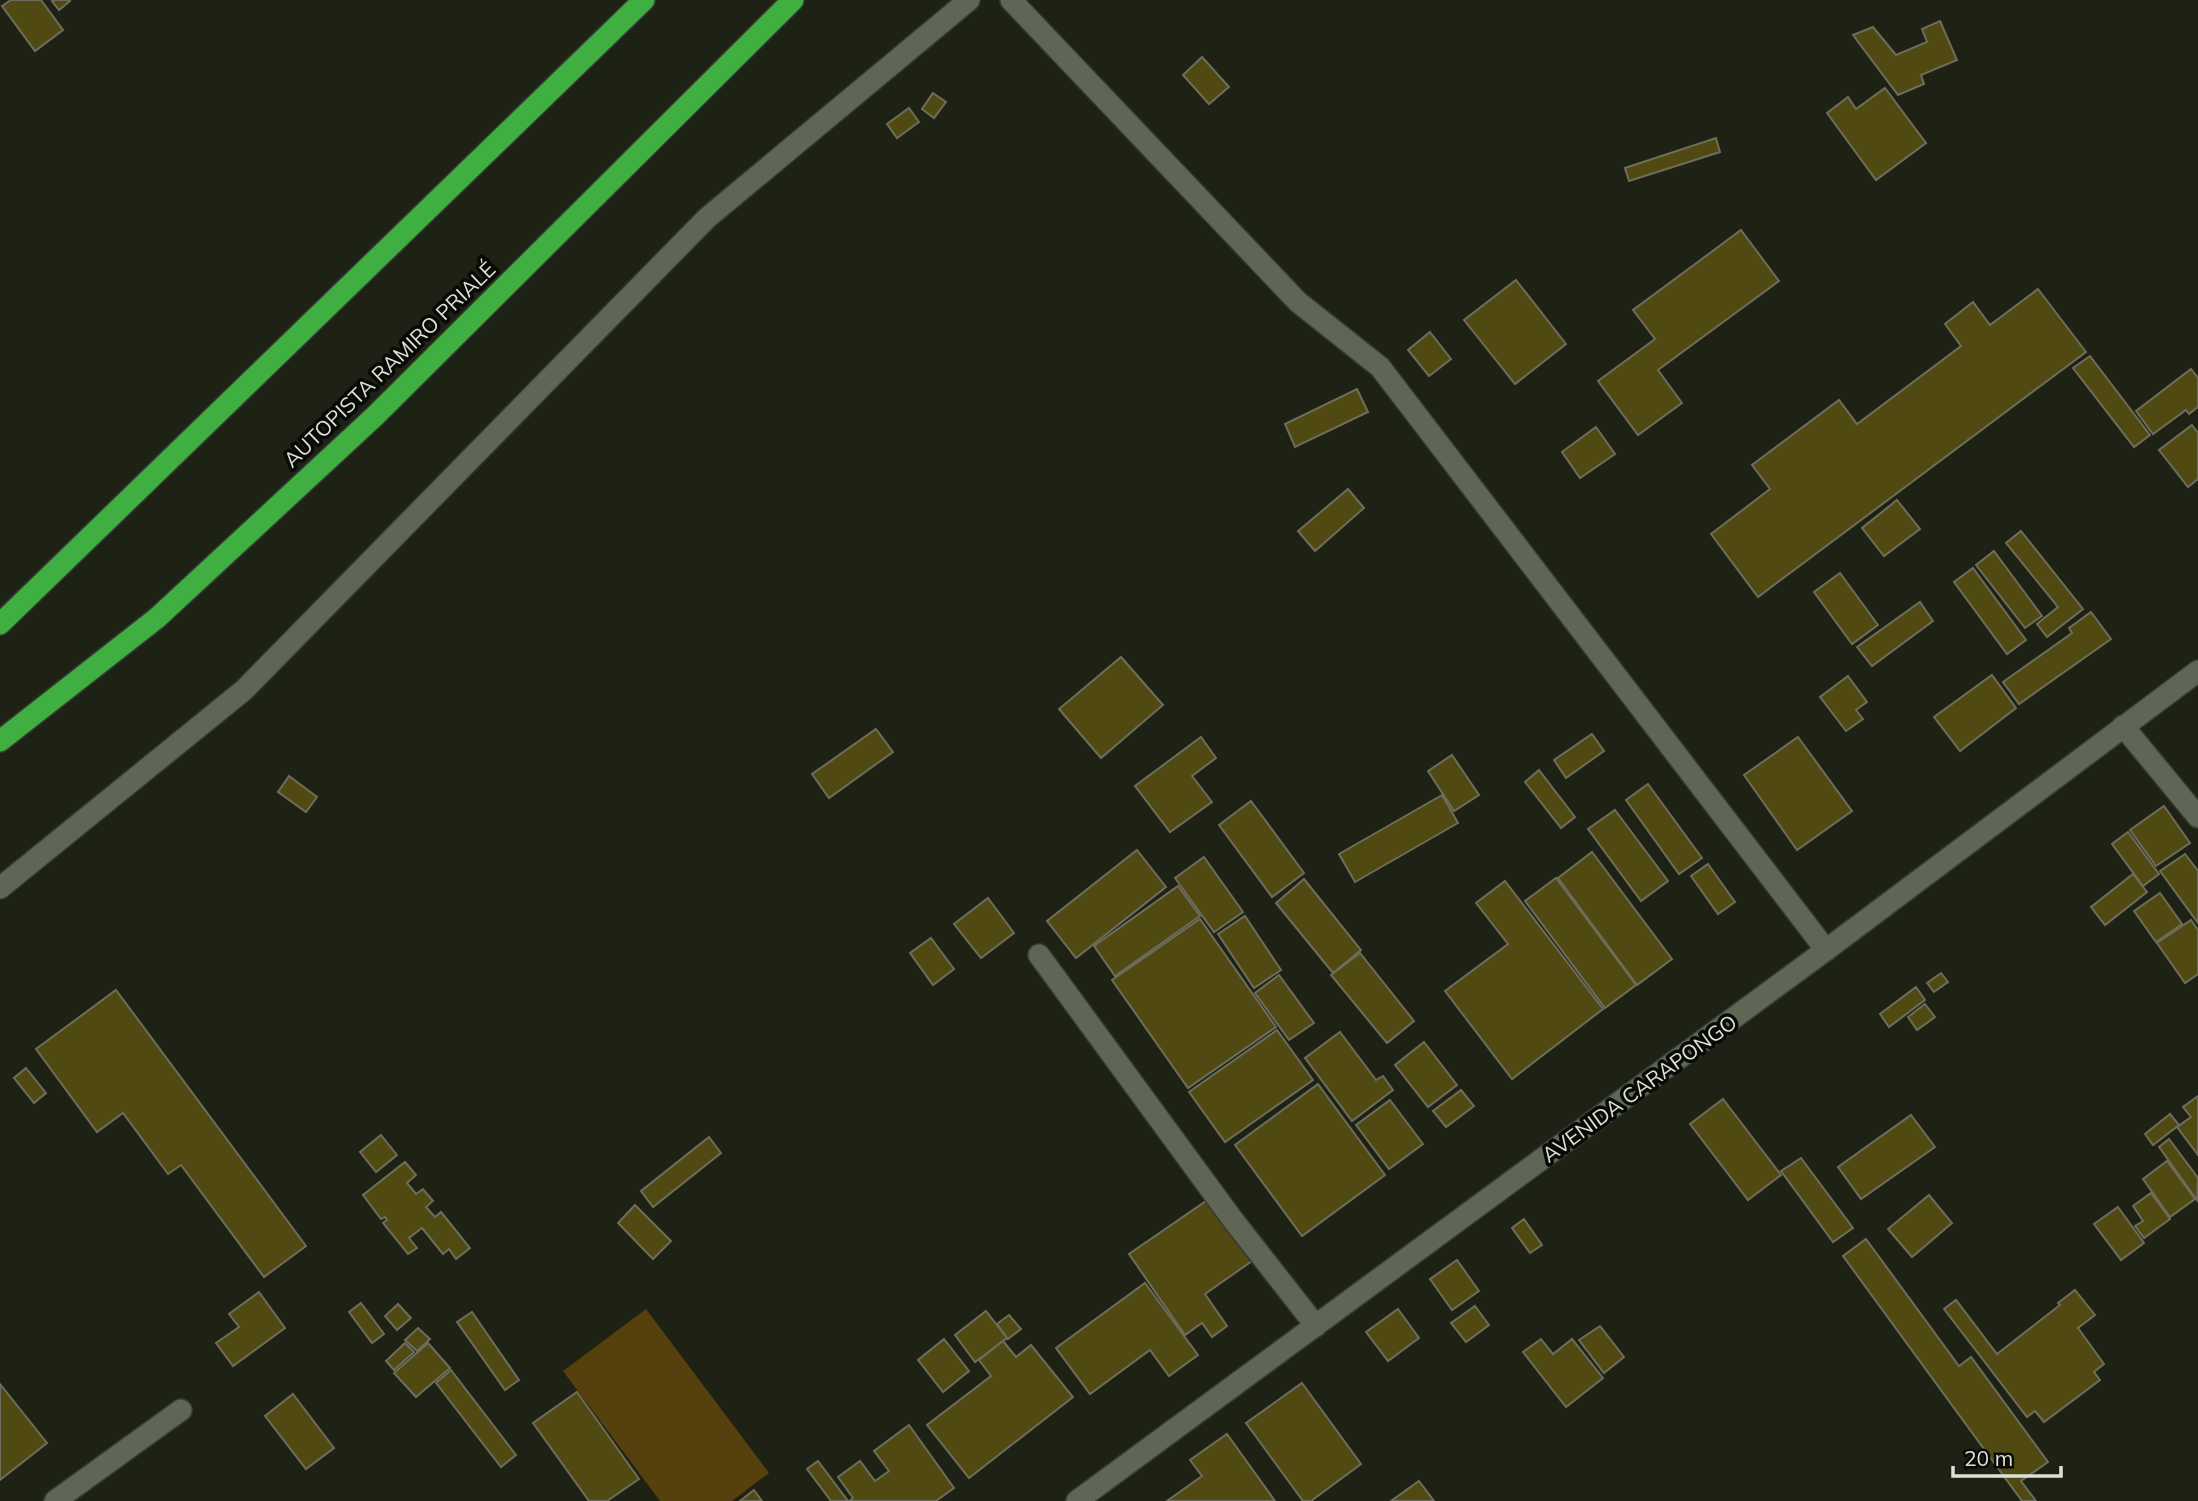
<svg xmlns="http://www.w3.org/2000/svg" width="2198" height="1501" viewBox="0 0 2198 1501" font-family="Mulish,sans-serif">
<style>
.green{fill:#56400d}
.building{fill:#504a12;stroke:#6e6d5c;stroke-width:2}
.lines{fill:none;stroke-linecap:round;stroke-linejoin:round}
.street-casing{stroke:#363a31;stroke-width:24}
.secondary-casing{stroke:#363a31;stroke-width:24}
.highway-casing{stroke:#363a31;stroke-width:24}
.street{stroke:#606656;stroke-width:21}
.secondary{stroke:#606656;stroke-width:21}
.highway{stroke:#3faf42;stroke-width:21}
.labels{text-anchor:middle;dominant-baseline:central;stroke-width:7;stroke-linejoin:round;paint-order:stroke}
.street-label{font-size:21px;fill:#dee1d8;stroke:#080a05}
</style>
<rect width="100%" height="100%" fill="#1d2214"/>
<path class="green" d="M646,1309L769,1473L732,1501H660L563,1371Z"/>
<g class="building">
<path d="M11,0H41L63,30L35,51L2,6Z"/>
<path d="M54,0H69L70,1L59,10L52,1Z"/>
<path d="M1940,21L1957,60L1921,75L1924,84L1898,95L1853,35L1873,27L1896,55L1927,42L1922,29Z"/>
<path d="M1202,57L1229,87L1209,104L1183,75Z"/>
<path d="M1885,88L1926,143L1876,180L1827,113L1848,97L1856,109Z"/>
<path d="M933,93L946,102L934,118L922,109Z"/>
<path d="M909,108L919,122L897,138L887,124Z"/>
<path d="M1716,138L1720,152L1629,181L1625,168Z"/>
<path d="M1741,230L1779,281L1658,370L1682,403L1638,435L1598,381L1655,339L1633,310Z"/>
<path d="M1516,280L1566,344L1515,384L1464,320Z"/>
<path d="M2038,289L2086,352L1758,597L1711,534L1770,489L1752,465L1839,400L1857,424L1961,346L1945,324L1973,302L1990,325Z"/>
<path d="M1430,332L1451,359L1429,376L1408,350Z"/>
<path d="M2090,356L2150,435L2134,447L2073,368Z"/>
<path d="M2191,369L2198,378V407L2189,414L2186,410L2153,434L2136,411Z"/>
<path d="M1357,389L1368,412L1295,447L1285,424Z"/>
<path d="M2192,425L2198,433V479L2188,487L2159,450Z"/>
<path d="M1596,427L1615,454L1580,478L1562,452Z"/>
<path d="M1348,489L1364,508L1315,551L1298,531Z"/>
<path d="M1897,500L1920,529L1884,556L1862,528Z"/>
<path d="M2021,531L2083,609L2047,637L2037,624L2058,607L2006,543Z"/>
<path d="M1994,551L2042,616L2025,628L1976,565Z"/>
<path d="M1973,568L2026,640L2007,654L1954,582Z"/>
<path d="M1840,573L1878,625L1852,644L1814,592Z"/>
<path d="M1920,602L1933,621L1872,666L1857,647Z"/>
<path d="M2091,612L2111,639L2019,704L2003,682L2072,633L2069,628Z"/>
<path d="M1121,657L1163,705L1101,758L1059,709Z"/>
<path d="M1992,675L2016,708L1960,751L1934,717Z"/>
<path d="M1848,676L1867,702L1856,710L1863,719L1846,731L1820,697Z"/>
<path d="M876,729L893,752L829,798L812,774Z"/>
<path d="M1592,734L1604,751L1566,778L1554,760Z"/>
<path d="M1201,737L1216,758L1192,776L1212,802L1170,832L1135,786Z"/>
<path d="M1798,737L1852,811L1797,850L1744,775Z"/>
<path d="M1452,755L1479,795L1454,811L1428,771Z"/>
<path d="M1539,770L1575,817L1561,828L1525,782Z"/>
<path d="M289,776L317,797L306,812L278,792Z"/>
<path d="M1648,784L1702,858L1679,874L1626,800Z"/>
<path d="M1442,795L1458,823L1355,882L1339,854Z"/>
<path d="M1251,801L1304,873L1272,897L1219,825Z"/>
<path d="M2164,806L2190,843L2156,866L2130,830Z"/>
<path d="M1615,810L1668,881L1641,901L1588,829Z"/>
<path d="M2128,832L2159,874L2143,886L2112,844Z"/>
<path d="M1137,850L1166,887L1076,958L1047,921Z"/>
<path d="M1592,852L1672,959L1637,985L1558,878Z"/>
<path d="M2185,854L2198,871V923L2160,871Z"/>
<path d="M1204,857L1243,912L1214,932L1175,878Z"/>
<path d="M1708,864L1735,902L1718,914L1691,876Z"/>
<path d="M2133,874L2147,892L2105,925L2091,907Z"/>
<path d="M1556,878L1636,985L1605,1008L1525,901Z"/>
<path d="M1304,879L1361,950L1333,973L1276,903Z"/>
<path d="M1505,881L1603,1009L1512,1079L1445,991L1508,944L1476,903Z"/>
<path d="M1178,886L1200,916L1115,976L1094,946Z"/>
<path d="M2160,893L2182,924L2156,942L2134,911Z"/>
<path d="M988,898L1014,933L981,958L954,924Z"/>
<path d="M1245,916L1281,970L1254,988L1218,934Z"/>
<path d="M1200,919L1276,1027L1188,1088L1112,980Z"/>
<path d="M2191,920L2198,930V974L2185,983L2157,943Z"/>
<path d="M931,938L954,969L933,985L910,953Z"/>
<path d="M1360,953L1414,1021L1387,1043L1331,975Z"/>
<path d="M1941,973L1948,982L1934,992L1927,983Z"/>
<path d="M1279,975L1314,1023L1289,1040L1255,993Z"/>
<path d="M1916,987L1925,1000L1889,1027L1880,1014Z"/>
<path d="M116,990L306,1246L264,1277L181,1165L168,1174L123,1113L97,1132L36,1049Z"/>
<path d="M1925,1004L1935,1017L1917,1030L1908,1017Z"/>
<path d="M1277,1030L1313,1080L1225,1142L1189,1092Z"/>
<path d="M1340,1032L1376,1080L1383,1076L1393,1090L1352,1121L1305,1058Z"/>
<path d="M1424,1042L1457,1085L1428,1107L1395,1065Z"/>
<path d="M26,1068L46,1093L34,1103L14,1078Z"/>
<path d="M1318,1084L1385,1175L1302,1236L1235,1145Z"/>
<path d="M1461,1090L1474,1106L1446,1127L1433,1111Z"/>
<path d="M2198,1096V1155L2177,1127L2191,1117L2183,1107Z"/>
<path d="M1723,1099L1781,1175L1748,1200L1690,1124Z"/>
<path d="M1390,1100L1423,1144L1389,1169L1356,1125Z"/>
<path d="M2170,1114L2179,1125L2153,1145L2145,1134Z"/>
<path d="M1911,1115L1935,1147L1861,1199L1838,1167Z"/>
<path d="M381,1135L397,1155L376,1172L360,1152Z"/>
<path d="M709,1137L721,1153L653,1207L641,1191Z"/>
<path d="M2169,1139L2198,1178L2197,1200L2159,1147Z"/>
<path d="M1801,1158L1853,1228L1833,1242L1781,1171Z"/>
<path d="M2167,1161L2195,1199L2170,1217L2143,1179Z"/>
<path d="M405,1162L416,1175L407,1183L416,1194L423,1189L433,1201L426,1207L435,1217L441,1212L470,1248L456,1259L449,1249L443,1254L422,1228L409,1238L417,1248L408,1254L383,1223L387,1220L385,1217L381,1219L363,1195Z"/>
<path d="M2151,1193L2170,1219L2144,1238L2135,1226L2143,1221L2133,1206Z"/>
<path d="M1929,1195L1952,1223L1912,1257L1888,1229Z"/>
<path d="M1209,1199L1252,1261L1205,1294L1227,1326L1212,1337L1202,1323L1185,1335L1129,1254Z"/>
<path d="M635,1205L671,1241L653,1259L618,1223Z"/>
<path d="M2118,1207L2144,1243L2121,1260L2094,1224Z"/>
<path d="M1524,1219L1542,1245L1530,1253L1512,1228Z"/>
<path d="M1866,1239L1959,1366L1971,1357L2048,1462L2021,1481L2036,1501H2022L1843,1256Z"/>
<path d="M1457,1260L1479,1291L1452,1310L1430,1279Z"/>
<path d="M1145,1283L1198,1355L1169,1376L1150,1350L1090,1394L1056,1348Z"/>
<path d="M2075,1290L2095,1315L2078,1328L2104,1364L2094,1372L2100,1380L2044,1422L2035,1411L2027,1417L1944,1309L1956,1300L1997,1354L2060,1305L2058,1303Z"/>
<path d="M259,1292L285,1328L233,1366L216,1343L239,1327L229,1314Z"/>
<path d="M361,1303L384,1334L372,1343L349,1312Z"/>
<path d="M398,1304L411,1318L397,1330L385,1316Z"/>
<path d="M1475,1306L1489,1325L1466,1342L1451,1323Z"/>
<path d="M1398,1309L1419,1338L1388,1361L1366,1332Z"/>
<path d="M986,1311L1007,1338L975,1362L955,1335Z"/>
<path d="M472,1312L519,1380L505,1390L457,1322Z"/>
<path d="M1009,1315L1021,1329L1008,1339L997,1324Z"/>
<path d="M1600,1326L1624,1357L1604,1373L1579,1340Z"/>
<path d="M418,1328L430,1339L417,1351L405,1340Z"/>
<path d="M944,1339L969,1371L943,1392L918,1360Z"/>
<path d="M1541,1339L1553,1354L1572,1339L1603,1378L1566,1407L1523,1352Z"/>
<path d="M1003,1341L1016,1357L1031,1345L1073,1397L969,1478L927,1425L991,1376L979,1360Z"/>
<path d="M405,1343L414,1352L394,1370L386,1361Z"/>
<path d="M428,1343L450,1368L416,1397L394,1373Z"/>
<path d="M451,1370L516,1455L501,1467L436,1383Z"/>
<path d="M1302,1383L1361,1464L1311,1501H1303L1246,1423Z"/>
<path d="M0,1384L47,1443L0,1480Z"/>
<path d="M577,1392L639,1479L607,1501H589L533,1423Z"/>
<path d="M293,1394L334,1448L306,1469L265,1416Z"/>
<path d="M909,1425L954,1488L936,1501H849L853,1498L838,1477L860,1461L875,1481L889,1471L874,1451Z"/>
<path d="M1227,1434L1275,1501H1167L1202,1476L1190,1460Z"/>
<path d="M818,1461L848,1501H831L807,1469Z"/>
<path d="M1419,1481L1434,1501H1391Z"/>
<path d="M754,1490L762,1501H740Z"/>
</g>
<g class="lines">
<defs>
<g id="street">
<path d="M1011,0L1298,302L1380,367L1826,950"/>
<path d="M2123,726L2198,817"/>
<path d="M0,888L244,690L707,218L969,0"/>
<path d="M1039,955L1233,1220L1316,1326"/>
<path d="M55,1501L181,1410"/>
</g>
<path id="secondary" d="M1077,1501L1826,950L2198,671"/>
<g id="highway">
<path d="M0,624L644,0"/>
<path d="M0,741L157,618L375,416L793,0"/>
</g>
</defs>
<use href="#street" class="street-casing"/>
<use href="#secondary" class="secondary-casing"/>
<use href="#highway" class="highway-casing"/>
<use href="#street" class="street"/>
<use href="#secondary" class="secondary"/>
<use href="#highway" class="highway"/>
</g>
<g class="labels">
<g class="street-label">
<text transform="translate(389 364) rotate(-44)">AUTOPISTA RAMIRO PRIALÉ</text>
<text transform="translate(1639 1088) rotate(-36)">AVENIDA CARAPONGO</text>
</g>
</g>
<path d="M1953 1466v10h108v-10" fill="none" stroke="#dee1d8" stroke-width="3.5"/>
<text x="1964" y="1466" font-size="21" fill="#dee1d8" stroke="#080a05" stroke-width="5" paint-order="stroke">20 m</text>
</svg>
